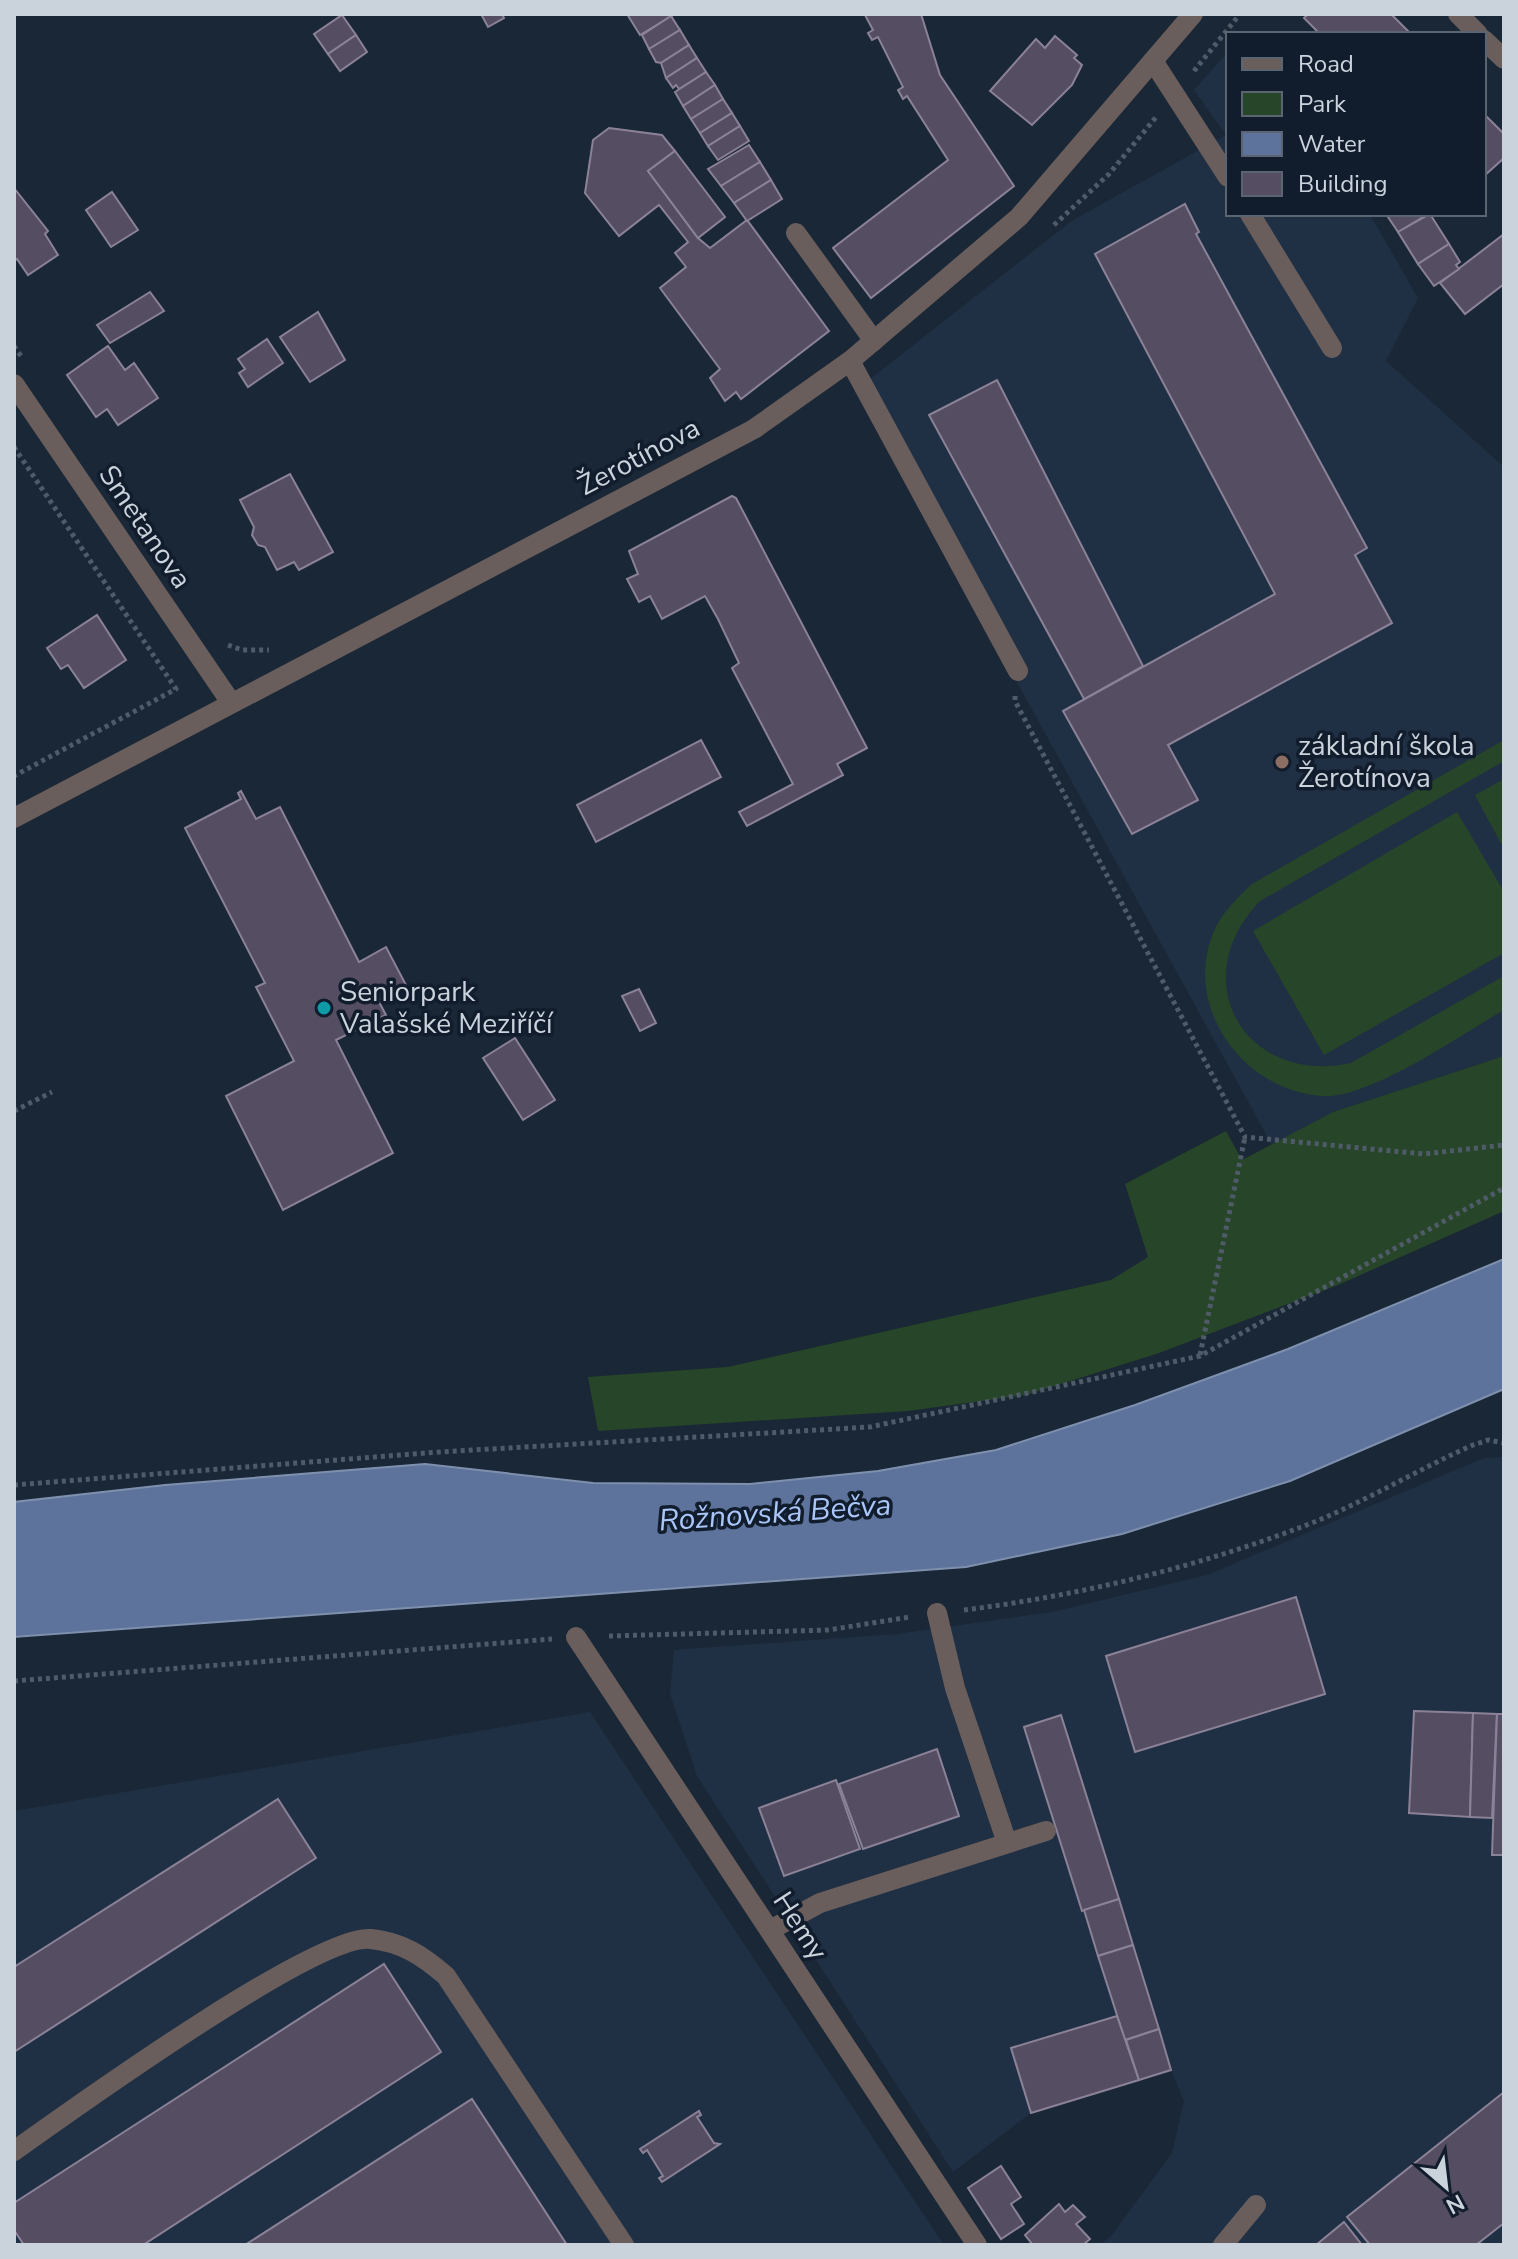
<svg xmlns="http://www.w3.org/2000/svg" width="1518" height="2259" viewBox="0 0 1518 2259" font-family="'Nunito Sans',sans-serif">
<style>
.built{fill:#203044}
.green{fill:#274528}
.water{fill:#5d739b;stroke:#7e90ae;stroke-width:2}
.building{fill:#554d61;stroke:#8b8298;stroke-width:2}
.lines{fill:none;stroke-linecap:round;stroke-linejoin:round}
.path{stroke:#505b69;stroke-width:5;stroke-dasharray:4 4;stroke-linecap:butt}
.minor{stroke:#6a5e5c;stroke-width:20}
.education-dot{fill:#8d6e63;stroke:#111d2c;stroke-width:3}
.culture-dot{fill:#0f9aa8;stroke:#111d2c;stroke-width:3}
.labels{text-anchor:middle;dominant-baseline:central;stroke-width:7;stroke-linejoin:round;paint-order:stroke}
.street-label{font-size:28px;fill:#cad2dc;stroke:#111d2c}
.poi-label{font-size:28px;fill:#cad2dc;stroke:#111d2c;text-anchor:start}
.water-label{font-size:30px;font-style:italic;fill:#aac6f9;stroke:#111d2c}
</style>
<rect width="100%" height="100%" fill="#1a2736"/>
<g class="built">
<path d="M1228,52V214H1370L1418,298L1386,361L1504,467V1056L1333,1112L1272,1145L856,390L1073,220L1226,135L1194,90Z"/>
<path d="M1504,1457V2245H1100L1112,2235L1172,2153L1184,2101L1171,2070L1031,2113L953,2172L697,1776L670,1694L674,1650L897,1634L1052,1612L1207,1575L1484,1458Z"/>
<path d="M590,1712L944,2245H14V1811Z"/>
</g>
<g class="green">
<path d="M1504,740V761L1260,901C1184,979 1244,1086 1351,1063L1504,976V1010C1462,1034 1371,1098 1324,1096C1245,1093 1181,1007 1214,931C1221,914 1238,897 1252,884Z"/>
<path d="M1504,779V849L1475,795Z"/>
<path d="M1457,812L1504,892V953L1324,1055L1253,931Z"/>
<path d="M1504,1056V1211L1338,1285L1159,1353L1026,1395L908,1411L598,1431L588,1377L728,1367L1111,1280L1148,1257L1125,1184L1226,1131L1242,1160L1333,1112Z"/>
</g>
<path class="water" d="M1504,1259V1389L1290,1481L1122,1534L966,1567L14,1637V1502L165,1485L425,1464L593,1483L750,1484L878,1471L996,1450L1135,1405L1288,1349Z"/>
<g class="building">
<path d="M481,14H502L504,18L488,27Z"/>
<path d="M627,14H675L640,35Z"/>
<path d="M921,14L940,75L1014,186L871,298L833,248L948,160L907,96L903,99L898,90L903,87L878,37L872,40L868,33L873,30L865,15Z"/>
<path d="M1308,14H1391L1411,34H1320L1304,18Z"/>
<path d="M342,15L356,35L328,54L314,34Z"/>
<path d="M671,16L680,30L649,49L642,35Z"/>
<path d="M680,30L689,45L661,63L656,62L649,49Z"/>
<path d="M356,35L367,52L340,71L328,54Z"/>
<path d="M1055,36L1077,55L1074,58L1082,65L1072,85L1032,125L990,91L1036,39L1045,48Z"/>
<path d="M689,45L697,58L666,78L661,63Z"/>
<path d="M697,58L706,72L679,89L676,85L673,88L666,78Z"/>
<path d="M706,72L715,85L683,106L675,92Z"/>
<path d="M715,85L723,99L691,119L683,106Z"/>
<path d="M723,99L732,113L700,133L691,119Z"/>
<path d="M732,113L740,126L708,146L700,133Z"/>
<path d="M1484,114L1504,134V158L1484,176Z"/>
<path d="M740,126L749,141L718,160L708,146Z"/>
<path d="M609,128L662,135L675,151L648,171L698,238L710,248L747,220L829,331L741,399L736,392L725,401L710,378L720,369L660,288L686,267L675,253L688,242L659,205L619,236L585,193L593,140Z"/>
<path d="M749,145L760,162L721,186L708,169Z"/>
<path d="M675,151L725,217L698,238L648,171Z"/>
<path d="M760,162L771,180L734,203L721,186Z"/>
<path d="M771,180L782,199L747,221L734,203Z"/>
<path d="M14,188L48,231L45,234L58,255L28,275L17,259L14,261Z"/>
<path d="M112,192L138,230L111,247L86,210Z"/>
<path d="M1185,204L1199,232L1196,234L1367,548L1355,555L1392,623L1168,745L1198,800L1132,834L1063,711L1275,594L1095,254Z"/>
<path d="M1386,214H1428L1398,232Z"/>
<path d="M1430,214L1449,244L1418,264L1398,232Z"/>
<path d="M1504,234V284L1465,314L1440,283Z"/>
<path d="M1449,244L1460,262L1456,265L1459,269L1434,286L1418,264Z"/>
<path d="M150,292L164,311L110,343L97,325Z"/>
<path d="M318,312L345,360L310,382L280,337Z"/>
<path d="M267,339L283,363L248,387L239,373L245,369L238,359Z"/>
<path d="M108,346L125,370L134,363L158,398L118,425L107,409L96,417L67,375Z"/>
<path d="M997,380L1143,666L1084,699L929,415Z"/>
<path d="M290,474L333,552L299,570L294,562L277,570L265,547L258,545L252,535L254,527L240,500Z"/>
<path d="M732,496L736,498L867,748L837,764L843,775L747,826L739,812L793,784L732,668L739,663L718,619L705,596L662,619L650,596L639,602L627,579L638,574L629,551Z"/>
<path d="M97,615L126,660L84,688L68,665L61,669L47,648Z"/>
<path d="M701,740L721,777L596,842L577,805Z"/>
<path d="M241,791L256,819L280,807L359,962L386,947L406,985L378,1000L386,1015L336,1040L393,1153L283,1210L226,1096L294,1061L256,987L265,983L185,828L241,799L238,793Z"/>
<path d="M639,989L656,1023L640,1031L622,996Z"/>
<path d="M515,1038L555,1100L523,1120L483,1058Z"/>
<path d="M1296,1597L1325,1694L1135,1752L1106,1656Z"/>
<path d="M1414,1711L1473,1713L1470,1817L1409,1813Z"/>
<path d="M1473,1713L1497,1714L1492,1818L1470,1817Z"/>
<path d="M1497,1714H1504V1855H1492Z"/>
<path d="M1061,1715L1119,1899L1082,1911L1024,1727Z"/>
<path d="M937,1749L959,1816L863,1849L839,1784Z"/>
<path d="M836,1780L860,1849L784,1876L759,1808Z"/>
<path d="M278,1799L316,1858L14,2052V1967Z"/>
<path d="M1119,1899L1133,1945L1098,1956L1084,1910Z"/>
<path d="M1133,1945L1159,2029L1125,2040L1098,1956Z"/>
<path d="M384,1964L441,2052L143,2245H24L14,2230V2203Z"/>
<path d="M1117,2016L1139,2080L1031,2113L1011,2048Z"/>
<path d="M1159,2029L1171,2070L1139,2080L1126,2040Z"/>
<path d="M1504,2092V2223L1476,2245H1370L1347,2217Z"/>
<path d="M472,2099L567,2245H245Z"/>
<path d="M699,2111L701,2115L697,2117L714,2143L720,2144L662,2182L659,2178L663,2176L647,2150L643,2153L640,2149Z"/>
<path d="M1001,2166L1021,2197L1011,2204L1024,2224L1001,2239L968,2188Z"/>
<path d="M1059,2204L1065,2212L1073,2205L1085,2217L1076,2224L1090,2239L1083,2245H1033L1025,2235Z"/>
<path d="M1344,2222L1362,2245H1316Z"/>
</g>
<g class="lines">
<g class="path">
<path d="M1194,71L1240,14"/>
<path d="M1054,225L1109,174L1157,116"/>
<path d="M14,346L21,356"/>
<path d="M14,447L176,689L14,776"/>
<path d="M228,645L242,650H269"/>
<path d="M1015,696V701L1245,1137L1424,1154L1504,1145"/>
<path d="M14,1111L52,1092"/>
<path d="M1200,1355L1245,1137"/>
<path d="M14,1485L439,1452L870,1427L1200,1356L1504,1188"/>
<path d="M964,1610C1076,1596 1190,1569 1296,1529C1357,1507 1414,1471 1473,1445L1488,1440L1504,1443"/>
<path d="M609,1636L828,1630L910,1617"/>
<path d="M14,1681L552,1639"/>
</g>
<g class="minor">
<path d="M1458,14L1478,34"/>
<path d="M1484,40L1504,59"/>
<path d="M1153,61L1228,177"/>
<path d="M1250,214L1332,348"/>
<path d="M796,233L874,341"/>
<path d="M850,361L1018,671"/>
<path d="M14,384L230,701"/>
<path d="M14,818L754,429L850,361L1019,217L1193,14"/>
<path d="M937,1613L955,1688L1007,1843"/>
<path d="M576,1637L977,2245"/>
<path d="M770,1930L820,1903L1046,1831"/>
<path d="M14,2151C69,2112 317,1933 371,1939C402,1942 423,1956 446,1976L624,2245"/>
<path d="M1223,2245L1256,2205"/>
</g>
</g>
<circle class="education-dot" cx="1282" cy="762" r="8"/>
<circle class="culture-dot" cx="324" cy="1008" r="8"/>
<g class="labels">
<g class="street-label">
<text transform="translate(639 457) rotate(-28)">Žerotínova</text>
<text transform="translate(145 527) rotate(56)">Smetanova</text>
<text transform="translate(800 1926) rotate(57)">Hemy</text>
</g>
<g class="poi-label">
<text x="1298" y="746">základní škola<tspan x="1298" dy="32">Žerotínova</tspan></text>
<text x="340" y="992">Seniorpark<tspan x="340" dy="32">Valašské Meziříčí</tspan></text>
</g>
<g class="water-label">
<text transform="translate(775 1513) rotate(-4)">Rožnovská Bečva</text>
</g>
</g>
<rect width="1518" height="2259" fill="none" stroke="#cad2dc" stroke-width="32"/>
<rect x="1226" y="32" width="260" height="184" fill="#111d2c" stroke="#5b6572" stroke-width="2"/>
<rect x="1242" y="58" width="40" height="12" fill="#6a5e5c" stroke="#5b6572" stroke-width="2"/>
<text x="1298" y="72" font-size="24" fill="#cad2dc">Road</text>
<rect x="1242" y="92" width="40" height="24" fill="#274528" stroke="#5b6572" stroke-width="2"/>
<text x="1298" y="112" font-size="24" fill="#cad2dc">Park</text>
<rect x="1242" y="132" width="40" height="24" fill="#5d739b" stroke="#5b6572" stroke-width="2"/>
<text x="1298" y="152" font-size="24" fill="#cad2dc">Water</text>
<rect x="1242" y="172" width="40" height="24" fill="#554d61" stroke="#5b6572" stroke-width="2"/>
<text x="1298" y="192" font-size="24" fill="#cad2dc">Building</text>
<g transform="translate(1446 2187) rotate(152)" stroke="#111d2c" stroke-width="6" paint-order="stroke">
<path d="M0-6L14 30L0 20L-14 30Z" fill="#cad2dc"/>
<text y="-12" font-size="22" font-weight="bold" text-anchor="middle" fill="#cad2dc">N</text>
</g>
</svg>
